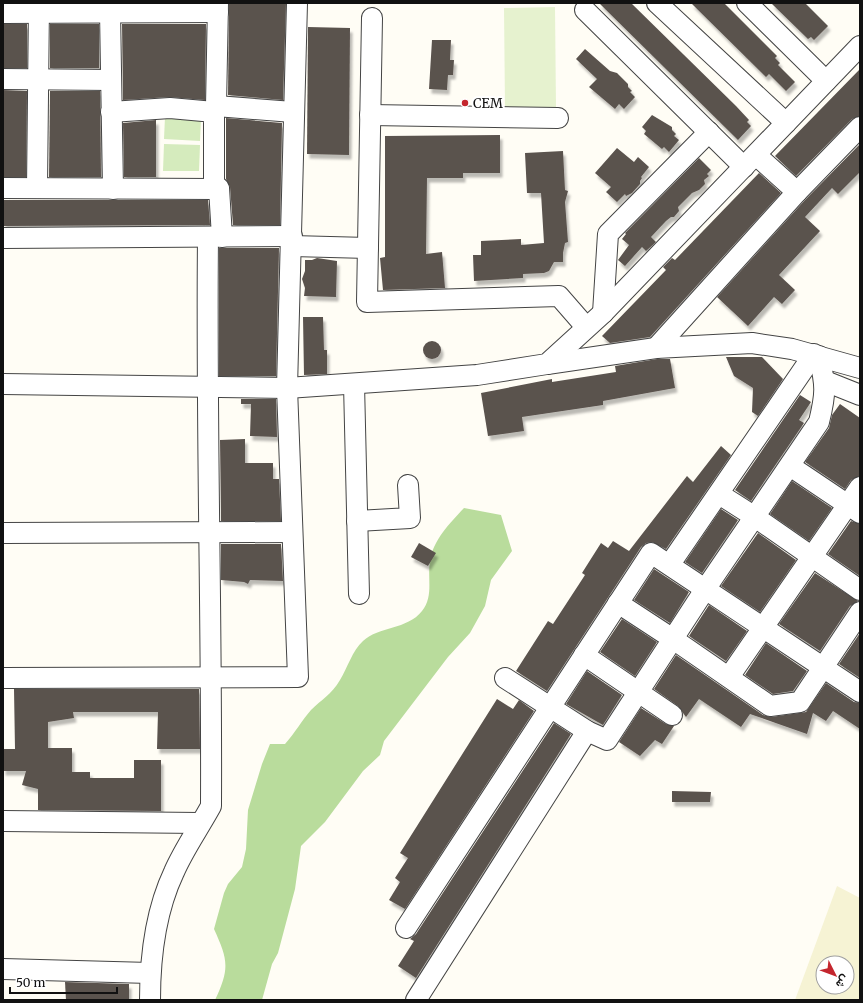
<svg xmlns="http://www.w3.org/2000/svg" width="863" height="1003" viewBox="0 0 863 1003" font-family="Merriweather,Vazirmatn,serif">
<style>
.farmland{fill:#f6f3d4;fill-rule:evenodd}
.green{fill:#d5ebbd}
.forest{fill:#b9dc9c}
.pitch{fill:#e6f2cf}
.building{fill:#5a524d;filter:url(#shadow)}
.lines{fill:none;stroke-linecap:round;stroke-linejoin:round}
.minor-casing{stroke:#444;stroke-width:22}
.minor{stroke:#fff;stroke-width:20}
.poi-dot{fill:#c4262e;stroke:#fff;stroke-width:1.5}
.labels{text-anchor:middle;dominant-baseline:central;stroke-width:4;stroke-linejoin:round;paint-order:stroke}
.poi-label{font-size:13px;fill:#111;stroke:#fff;text-anchor:start}
</style>
<defs>
<filter id="shadow"><feDropShadow dx="2.5" dy="4.5" stdDeviation="1" flood-color="#0004"/></filter>
</defs>
<rect width="100%" height="100%" fill="#fffdf5"/>
<path class="farmland" d="M837,886L860,898V1000H795ZM823,963H847V987H823Z"/>
<g class="green">
<path d="M165,117L201,118L200,141L164,139Z"/>
<path d="M164,144L200,145L199,171H163Z"/>
</g>
<path class="forest" d="M464,508L501,515L512,551L491,580L485,606L470,633L448,657L384,741L380,755L363,771L325,822L301,846L295,889L278,953L272,964L262,1000H215C230,968 228,960 214,929L224,893L228,884L242,867L246,849L248,810L262,764L270,744H285C295,733 302,720 311,710C322,699 331,695 340,680C348,667 352,651 363,641C379,626 407,630 422,611C434,596 427,578 430,561C433,540 450,523 464,508Z"/>
<path class="pitch" d="M555,7L556,108H505L504,8Z"/>
<g class="building">
<path d="M229,3H286L283,100L228,95Z"/>
<path d="M599,3H631L736,106L749,120L747,122L751,126L738,140Z"/>
<path d="M691,3H724L777,56L775,58L780,63L778,65L795,82L786,91L769,74L766,77Z"/>
<path d="M771,3H805L828,26L814,40L811,37L808,39Z"/>
<rect x="3" y="24" width="24" height="44"/>
<rect x="50" y="24" width="49" height="44"/>
<path d="M122,24H206L205,100L169,97L123,100Z"/>
<path d="M308,27L350,28L349,155L307,154Z"/>
<path d="M432,40H451L450,60H454L453,75H448L447,90L429,89Z"/>
<path d="M585,49L610,71L617,73L628,84V87L632,91L630,92L635,97L624,109L619,104L615,109L589,87L597,79L576,59Z"/>
<path d="M860,69V116L852,119L796,176L775,156Z"/>
<path d="M3,90L27,91L26,177H3Z"/>
<path d="M50,91H100L101,177H49Z"/>
<path d="M652,115L672,127V130L676,134L674,136L679,140L669,152L664,147L662,149L644,134L646,131L642,127Z"/>
<path d="M226,118L282,123L280,225H233L230,187L226,179Z"/>
<path d="M156,120V177H124L123,123Z"/>
<path d="M500,135V173H463V178H427L426,254L442,252L445,288L383,290L380,258L385,257V136Z"/>
<path d="M860,144V172L838,194L832,188L805,217L820,231L779,275L795,290L782,304L774,297L748,326L717,297L805,200Z"/>
<path d="M617,148L634,162L638,157L649,167L641,177L642,178L640,181V184L632,193L626,196L625,194L617,202L606,192L611,187L595,173Z"/>
<path d="M563,151L565,190L568,191L565,202L568,242L565,243L563,253V262H554L549,271L544,273L523,274V278L474,281L473,255H481V241L521,239V245L544,243L541,193H527L525,153Z"/>
<path d="M699,158L711,170L707,174L709,176L704,180L705,184L699,190L692,193L678,207L679,211L674,217H671L666,221L651,237L656,242L646,251L642,247L625,266L618,260L629,245L622,239L626,234L625,233Z"/>
<path d="M759,173L781,193L650,337L610,343L602,336L666,270L663,267L672,258L675,260Z"/>
<path d="M3,200H208L210,225L3,226Z"/>
<path d="M219,248H279L276,376H219Z"/>
<path d="M317,258L337,261L336,297L304,296L305,288L302,279L305,271V260H312Z"/>
<path d="M303,317H323L324,350H327V374L304,375Z"/>
<circle cx="432" cy="350" r="9"/>
<path d="M726,357H762L783,379L758,416L752,412L753,388L734,376Z"/>
<path d="M657,359H670L675,388L603,401V405L522,417L524,431L488,436L481,393L552,379V382L616,372L615,366Z"/>
<path d="M800,395L811,402L799,420L804,423L751,501L735,490Z"/>
<path d="M241,399H276L277,437L250,436L251,404H241Z"/>
<path d="M840,404L860,418V476L851,480L845,489L805,462L829,428L832,415Z"/>
<path d="M245,439V463H273V479H279L281,521H221L220,440Z"/>
<path d="M721,446L731,455L666,549L652,542L646,543L641,547L547,691L516,671L548,621L553,624L585,575L582,573L601,543L608,548L613,541L629,551L687,476L693,482Z"/>
<path d="M792,481L832,508L809,541L770,514Z"/>
<path d="M721,509L738,520L702,573L685,562Z"/>
<path d="M851,521L860,524V576L828,554Z"/>
<path d="M758,533L796,560L760,612L721,586Z"/>
<path d="M419,543L436,553L428,566L411,557Z"/>
<path d="M221,544H281L283,581L250,580L248,584L244,582L221,580Z"/>
<path d="M654,569L689,592L670,623L634,600Z"/>
<path d="M815,573L858,601L850,606L820,651L779,624Z"/>
<path d="M709,605L747,631L726,661L689,636Z"/>
<path d="M622,619L657,642L635,676L600,652Z"/>
<path d="M860,633V678L839,664Z"/>
<path d="M766,643L807,671L793,691L773,694L745,675Z"/>
<path d="M676,655L763,715L771,717L806,712L826,683L854,702L860,703V729L833,711L826,721L813,713L807,734L750,714L741,727L699,699L686,717L678,706L654,689Z"/>
<path d="M587,671L622,695L603,725L566,704Z"/>
<path d="M14,689H199L200,749H157L158,712H73L74,718L48,722V748H72V772H90V778H134V760H161V811L38,810V789L22,785L26,771H3V749H15Z"/>
<path d="M497,699L513,709L519,700L534,711L405,909L389,900L400,882L395,878L408,858L400,853Z"/>
<path d="M641,708L666,724L674,726L662,744L655,740L640,756L619,742Z"/>
<path d="M554,723L571,734L416,978L398,966L414,941L410,939L416,934Z"/>
<path d="M672,791L711,792L710,802H672Z"/>
<path d="M65,982L129,984V1000H66Z"/>
</g>
<g class="lines">
<defs>
<g id="minor">
<path d="M657,3L786,123"/>
<path d="M747,3L826,81"/>
<path d="M585,10L744,167"/>
<path d="M110,11L113,189"/>
<path d="M3,13L218,12"/>
<path d="M372,18L367,302L559,296L586,327"/>
<path d="M3,79L111,80"/>
<path d="M216,106L293,112"/>
<path d="M214,112L216,106L218,3"/>
<path d="M370,115L558,118"/>
<path d="M756,155L797,192"/>
<path d="M3,188L214,189V112L170,108L111,112"/>
<path d="M37,188L39,3"/>
<path d="M214,189L219,188L222,237"/>
<path d="M3,238L292,236"/>
<path d="M292,246L368,248"/>
<path d="M603,313L608,234L709,132"/>
<path d="M656,348L797,192L860,127"/>
<path d="M547,364L656,348L752,343L792,349L860,368"/>
<path d="M825,381L860,395"/>
<path d="M3,384L287,388L477,375L547,364L603,313L860,46"/>
<path d="M354,384L359,594"/>
<path d="M790,466L860,513"/>
<path d="M719,494L755,517L860,590"/>
<path d="M357,521L410,518L408,485"/>
<path d="M3,533L292,532"/>
<path d="M670,564L814,354"/>
<path d="M618,603L673,639L770,706L800,702L860,612"/>
<path d="M584,655L672,715"/>
<path d="M729,677L860,487"/>
<path d="M3,678L298,677L287,388L297,3"/>
<path d="M505,678L587,731L607,740L706,588L819,422C826,393 826,386 819,356"/>
<path d="M3,821L200,823"/>
<path d="M406,928L651,553L860,692"/>
<path d="M3,969L150,973"/>
<path d="M150,1000C150,958 156,910 174,872C184,849 199,828 211,806C212,616 206,427 208,237"/>
<path d="M416,1000L587,731"/>
</g>
</defs>
<use href="#minor" class="minor-casing"/>
<use href="#minor" class="minor"/>
</g>
<circle class="poi-dot" cx="465" cy="103" r="4"/>
<g class="labels">
<g class="poi-label">
<text x="473" y="103">CEM</text>
</g>
</g>
<rect width="863" height="1003" fill="none" stroke="#111111" stroke-width="8"/>
<g transform="translate(835 975) rotate(132)"><circle r="19" fill="#ffffff" stroke="#a0a0a0"/>
<path d="M0-3L7 15L0 10L-7 15Z" fill="#c4262e"/>
<text y="-6" font-size="11" font-weight="bold" text-anchor="middle" fill="#111111">ش</text>
</g>
<path d="M10 987v6h107v-6" fill="none" stroke="#111111" stroke-width="2"/>
<text x="16" y="987" font-size="12" fill="#111111" stroke="#ffffff" stroke-width="3" paint-order="stroke">50 m</text>
</svg>
